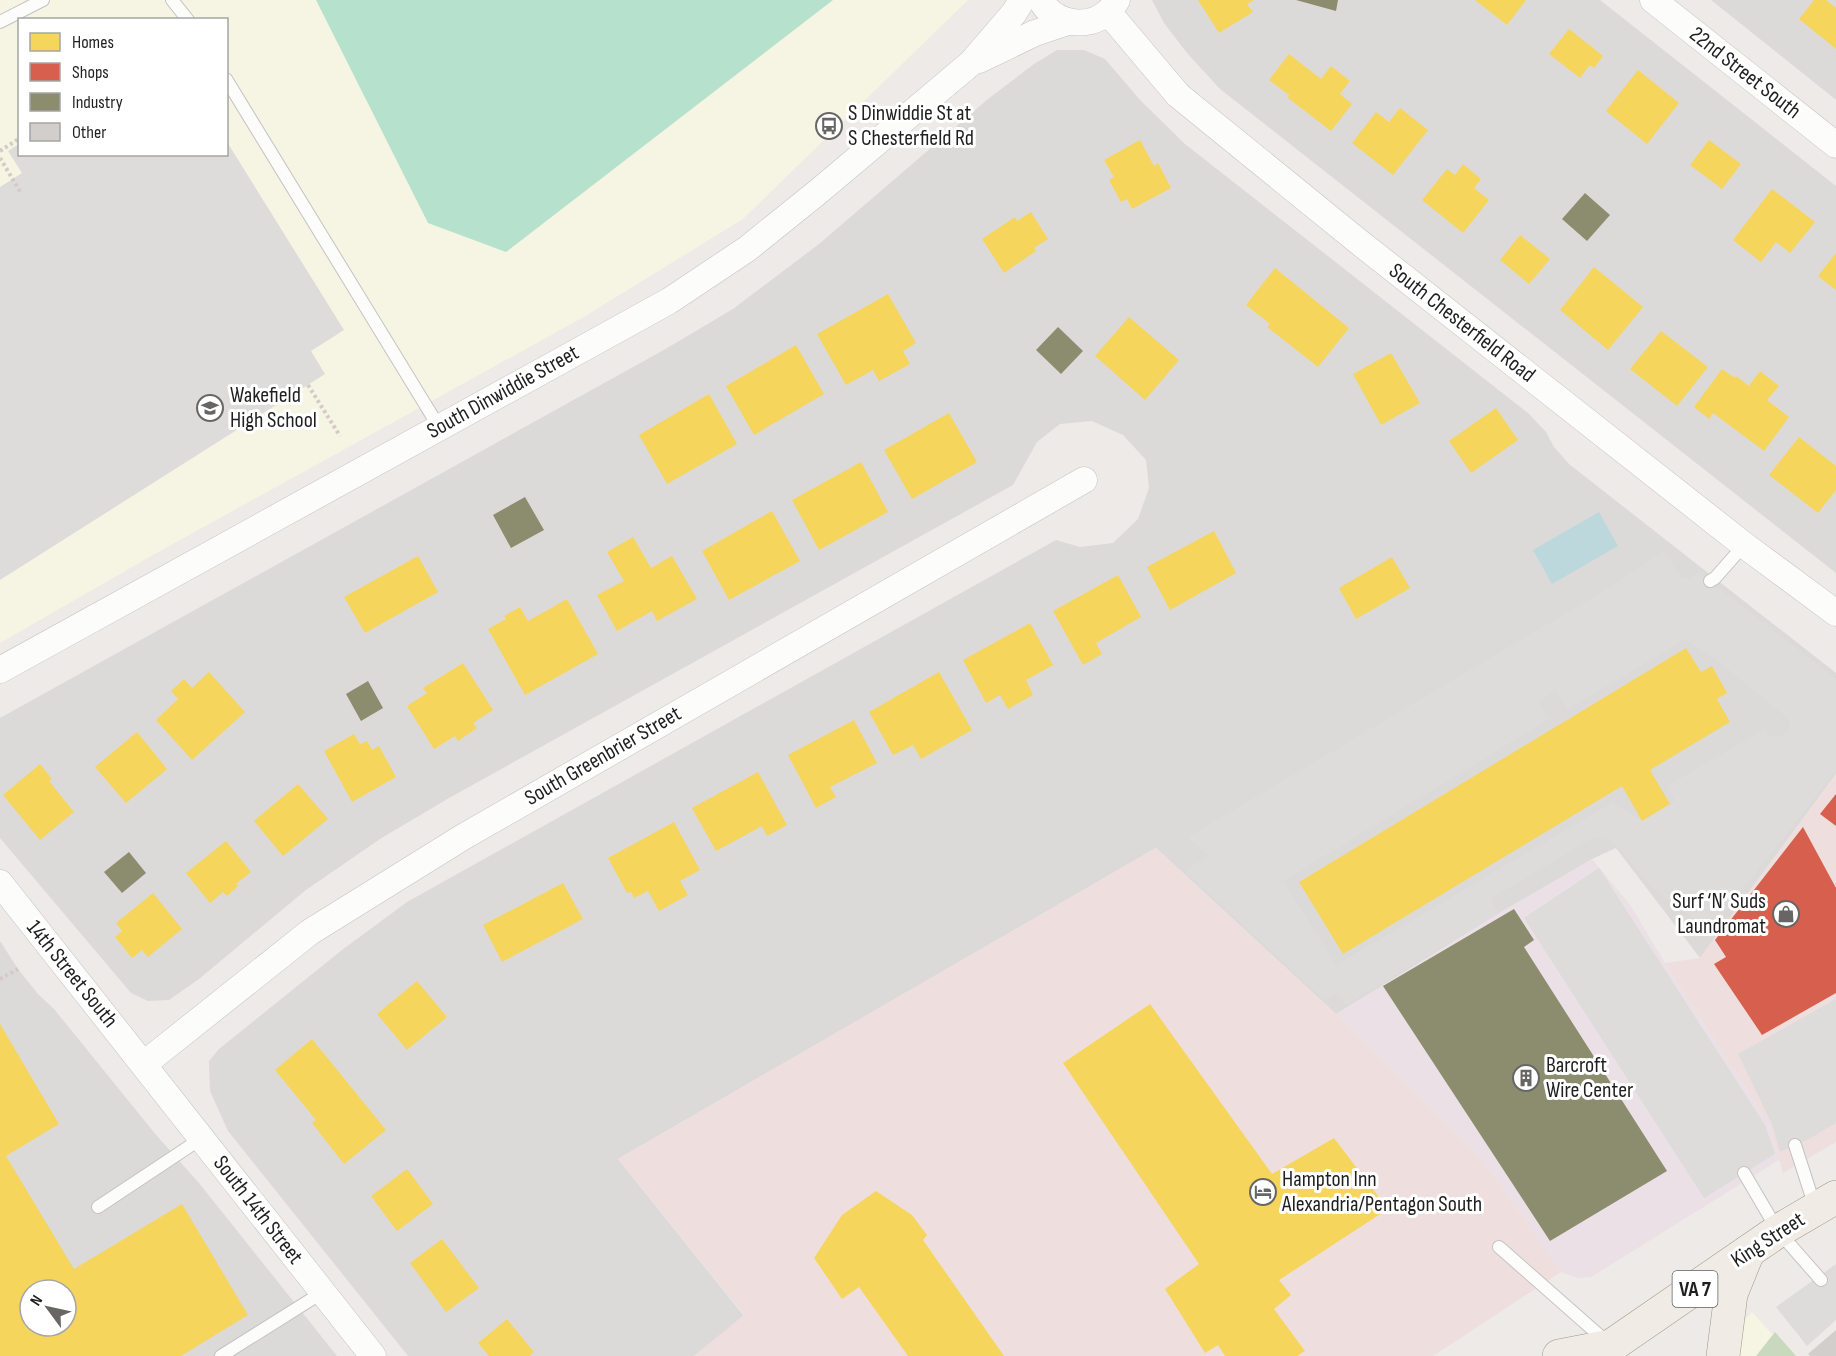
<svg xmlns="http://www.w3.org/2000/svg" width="1836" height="1356" viewBox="0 0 1836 1356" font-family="'Sofia Sans Condensed',sans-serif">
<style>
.residential{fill:#dcdad9;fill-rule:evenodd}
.commercial{fill:#eedfde}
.industrial{fill:#eae0e6}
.education{fill:#f6f4e3;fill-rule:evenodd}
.forest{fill:#c9d9be}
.pitch{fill:#b6e1cd}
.parking{fill:#dddcdb;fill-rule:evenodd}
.water{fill:#bdd8dd}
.homes{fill:#f6d55c;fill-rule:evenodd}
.shops{fill:#d6604d}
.industry{fill:#8c8c6e}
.building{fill:#d2cecc}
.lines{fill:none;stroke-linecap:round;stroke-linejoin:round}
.service-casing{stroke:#c4c3c2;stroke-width:14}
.minor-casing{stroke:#c4c3c2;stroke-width:27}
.primary-casing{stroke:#a29785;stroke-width:34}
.path{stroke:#d6c9c8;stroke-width:4;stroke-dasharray:3 3;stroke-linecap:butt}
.service{stroke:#fcfcfb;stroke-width:12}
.minor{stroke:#fcfcfb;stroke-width:26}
.primary{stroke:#f0ebe5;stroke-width:33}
.labels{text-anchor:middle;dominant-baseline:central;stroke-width:6;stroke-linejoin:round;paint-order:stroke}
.shield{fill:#fff;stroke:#626262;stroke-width:1.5}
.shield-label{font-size:21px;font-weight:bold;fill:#1f1f1f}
.street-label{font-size:22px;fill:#1f1f1f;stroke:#fff}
.poi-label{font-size:22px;fill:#1f1f1f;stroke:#fff;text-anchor:start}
</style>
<rect width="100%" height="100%" fill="#edeae7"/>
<g class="residential">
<path d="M1152,0H1600L1836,186V573L1220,89L1187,53L1164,23Z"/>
<path d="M1711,0H1836V99H1835Z"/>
<path d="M1057,50H1084L1105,59L1141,101L1185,144L1528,413L1546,432L1554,447L1569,464L1836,673V774L1700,958L1616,848L1592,859L1336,1014L1156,848L618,1159L744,1316L694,1356H408L228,1131L210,1091L209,1061L219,1049L342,950L407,902L1056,540L1080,547L1113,543L1138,519L1149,488L1146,460L1123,435L1092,421L1060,424L1037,442L1013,485L449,798L380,839L306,890L199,979L169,1000L148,1001L131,993L0,838V718L662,351L733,309L819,244L988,99L1034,64Z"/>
<path d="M0,941L18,969L38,994L54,1009L157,1136L199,1183L337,1356H0ZM30,1290H66V1326H30Z"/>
</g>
<g class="commercial">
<path d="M1836,774V1142L1783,1173L1769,1123L1665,963L1700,958Z"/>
<path d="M1156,848L1336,1014L1484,1162L1561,1272L1433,1356H694L744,1315L618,1159Z"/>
</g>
<path class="industrial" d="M1592,859L1630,905L1665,963L1769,1123L1779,1160L1591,1277L1578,1278L1561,1272L1484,1162L1336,1014L1499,913Z"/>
<g class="education">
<path d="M0,0H968L743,219L582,318L153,555L0,643ZM20,20H226V154H20Z"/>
<path d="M1752,1312L1792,1356H1711Z"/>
</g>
<path class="forest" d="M1775,1332L1796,1356H1756Z"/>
<path class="pitch" d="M316,0H833L506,252L428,223Z"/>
<g class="parking">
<path d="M227,142L344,330L311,351L325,374L0,580V187L22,173L8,151L19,144L20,154H226Z"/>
<path d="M1664,551L1681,577L1691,579L1698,572L1836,679V771L1710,930L1650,886L1613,841L1594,837L1490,899L1499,913L1345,1005L1337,993L1324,1000L1186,872L1192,866L1209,856L1188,837L1607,589ZM1685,639L1717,660L1783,714L1790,721L1788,731L1781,737H1772L1765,729L1667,786L1675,801L1642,820L1612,803L1336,965L1283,881L1549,719L1538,701L1556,690L1568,709Z"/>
<path d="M1599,868L1765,1125L1775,1154L1704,1198L1524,918Z"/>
<path d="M1836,999V1123L1809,1139L1780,1152L1772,1124L1738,1054Z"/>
<path d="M1836,1264V1320L1807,1346L1776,1307Z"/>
</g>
<path class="water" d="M1599,512L1618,546L1552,584L1533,550Z"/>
<g class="homes">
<path d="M1198,0H1254L1247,4L1253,12L1219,33Z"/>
<path d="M1475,0H1526L1507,25Z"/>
<path d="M1814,0H1826L1836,8V49L1799,19Z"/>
<path d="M1569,29L1603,56L1594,68L1590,65L1580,78L1549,54Z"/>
<path d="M1289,54L1321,79L1331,66L1350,81L1340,94L1352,104L1331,131L1288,98L1289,95L1269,80Z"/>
<path d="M1638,70L1679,103L1647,144L1606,111Z"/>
<path d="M1400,108L1428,130L1393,175L1352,143L1376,112L1389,122Z"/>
<path d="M1140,140L1154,166L1158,163L1171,188L1132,209L1127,199L1121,202L1109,180L1114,177L1104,160Z"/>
<path d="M1709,140L1741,164L1722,189L1690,165Z"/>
<path d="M1463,164L1481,179L1474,188L1489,200L1463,233L1422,200L1447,169L1455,175Z"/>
<path d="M1772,189L1815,222L1790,253L1776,242L1761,262L1733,240Z"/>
<path d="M1031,212L1048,239L1034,248L1036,251L1004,273L982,239L1015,217L1017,221Z"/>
<path d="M1520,235L1550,259L1529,284L1500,260Z"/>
<path d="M1836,253V290L1818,276Z"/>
<path d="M1594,267L1643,307L1608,350L1560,310Z"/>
<path d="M1275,268L1349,328L1318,367L1267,327L1270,324L1246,305Z"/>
<path d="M888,294L916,343L903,351L910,364L879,381L873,370L846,385L817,334Z"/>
<path d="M1129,317L1179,360L1145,400L1095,356Z"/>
<path d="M1661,331L1708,367L1677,406L1630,369Z"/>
<path d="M796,345L824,394L754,435L726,386Z"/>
<path d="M1391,353L1420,403L1381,425L1353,374Z"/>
<path d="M1722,369L1735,378L1736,376L1749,386L1760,371L1779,386L1767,400L1789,417L1764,451L1713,413L1709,419L1694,407Z"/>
<path d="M709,394L737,444L667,484L639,435Z"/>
<path d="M1496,408L1518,440L1471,473L1449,441Z"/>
<path d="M949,413L977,462L912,499L884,450Z"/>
<path d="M1799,437L1836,466V490L1818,513L1769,475Z"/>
<path d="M861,462L888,512L819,550L792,500Z"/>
<path d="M772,511L800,561L729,600L702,551Z"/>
<path d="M1214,531L1236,573L1170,610L1147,567Z"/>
<path d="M633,537L651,568L672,556L697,599L657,621L652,611L617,631L597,595L624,581L607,552Z"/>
<path d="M418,556L438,592L365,633L344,597Z"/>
<path d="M1392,557L1410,588L1356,619L1339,588Z"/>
<path d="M1118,575L1141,617L1096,643L1102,654L1083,665L1053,611Z"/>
<path d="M567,599L598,654L525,695L488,629L506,619L504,616L520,607L528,621Z"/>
<path d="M1030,623L1053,665L1026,680L1033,695L1008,709L1000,695L986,703L963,660Z"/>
<path d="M1686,648L1701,672L1712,666L1727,693L1717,699L1730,722L1650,770L1670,804L1642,821L1622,786L1343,954L1299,882Z"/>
<path d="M463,663L493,710L473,723L477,728L458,741L455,736L434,749L407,706L427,693L423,688Z"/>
<path d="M209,672L245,712L192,760L156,720L178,699L171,691L184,679L192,688Z"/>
<path d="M939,672L972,730L921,759L913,745L893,755L869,712Z"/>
<path d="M854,720L877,763L830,787L836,797L816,808L788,755Z"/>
<path d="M137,732L167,769L126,803L95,767Z"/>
<path d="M354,734L360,744L367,741L372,750L379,746L396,777L352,802L324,751Z"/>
<path d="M40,764L52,779L49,781L74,812L40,840L3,795Z"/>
<path d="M758,772L787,825L767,836L762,826L716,851L692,808Z"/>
<path d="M298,784L328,819L283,856L254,821Z"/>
<path d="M674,822L700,870L680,881L688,895L659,911L648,891L634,898L631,892L627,893L608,858Z"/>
<path d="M226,841L251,872L236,884L238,886L227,896L223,892L210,903L186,873Z"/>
<path d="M563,883L583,919L502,962L483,925Z"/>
<path d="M153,893L182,929L148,957L142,950L132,958L115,937L122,931L116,923Z"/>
<path d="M417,981L447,1017L407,1050L377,1014Z"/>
<path d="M1150,1004L1272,1174L1334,1138L1388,1209L1279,1280L1291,1295L1274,1309L1305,1351L1297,1356H1225L1218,1345L1205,1353L1165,1289L1199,1264L1063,1063Z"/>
<path d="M0,1024L59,1124L6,1156L74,1269L182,1204L248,1315L181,1356H0ZM30,1290H66V1326H30Z"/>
<path d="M312,1039L386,1130L344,1164L312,1123L316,1120L275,1070Z"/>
<path d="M407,1169L433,1204L397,1231L371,1196Z"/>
<path d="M876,1191L912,1215L927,1235L923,1240L1004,1356H908L859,1287L842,1299L814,1258L842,1215Z"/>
<path d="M442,1239L479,1288L446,1312L410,1263Z"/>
<path d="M507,1319L534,1352L529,1356H489L478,1343Z"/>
</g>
<g class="shops">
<path d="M1836,794V826L1820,814Z"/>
<path d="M1803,827L1836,888V993L1762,1035L1714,964L1726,957L1715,940Z"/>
</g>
<g class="industry">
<path d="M1296,0H1338L1336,11Z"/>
<path d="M1585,193L1610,215L1587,241L1562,219Z"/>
<path d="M1058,327L1083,351L1061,374L1036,350Z"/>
<path d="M525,497L544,530L511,548L493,515Z"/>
<path d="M368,681L383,708L361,721L346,694Z"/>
<path d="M129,852L146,873L122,893L104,872Z"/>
<path d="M1514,909L1534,940L1524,947L1667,1171L1550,1241L1383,986Z"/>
</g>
<path class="building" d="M1836,1330V1356H1810L1808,1354Z"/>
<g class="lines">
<defs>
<g id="service">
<path d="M172,0L188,20"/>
<path d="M0,22L43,0"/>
<path d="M226,79L439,427"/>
<path d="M1710,581L1715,578L1744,545"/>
<path d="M1795,1145L1815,1207"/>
<path d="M1744,1173L1778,1231L1821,1280"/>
<path d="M98,1207L202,1138"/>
<path d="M1499,1247L1608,1343"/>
<path d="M221,1356L323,1292"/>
</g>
<g id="minor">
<path d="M1041,0C1053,24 1088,30 1108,12C1112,9 1114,4 1117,0"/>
<path d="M1653,0L1836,145"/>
<path d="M1108,12L1178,95L1359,242L1744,545L1836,613"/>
<path d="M979,60L1035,33L1068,22"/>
<path d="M0,670L669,301L747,249L819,191L971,63L1014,13L1022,0"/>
<path d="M0,883L373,1356"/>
<path d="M144,1064L310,932L463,837L1084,480"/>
</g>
<g id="primary">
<path d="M1559,1356L1611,1346"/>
<path d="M1602,1356L1611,1346L1778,1231L1836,1197"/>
<path d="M1723,1356L1731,1294L1748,1252"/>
</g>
</defs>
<use href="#service" class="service-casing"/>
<use href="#minor" class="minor-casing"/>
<use href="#primary" class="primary-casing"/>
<g class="path">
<path d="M0,151L20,138"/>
<path d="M0,158L21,193"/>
<path d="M308,385L340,436"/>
<path d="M0,979L18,969"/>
</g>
<use href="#service" class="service"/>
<use href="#minor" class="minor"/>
<use href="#primary" class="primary"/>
</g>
<defs>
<symbol id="bus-ring" viewBox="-11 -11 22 22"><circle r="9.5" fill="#fff" stroke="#676665" stroke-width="1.5"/><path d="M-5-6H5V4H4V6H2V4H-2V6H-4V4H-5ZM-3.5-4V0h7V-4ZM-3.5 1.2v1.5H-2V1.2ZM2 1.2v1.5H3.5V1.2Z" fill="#676665"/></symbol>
<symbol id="school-ring" viewBox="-11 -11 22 22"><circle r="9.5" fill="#fff" stroke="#676665" stroke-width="1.5"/><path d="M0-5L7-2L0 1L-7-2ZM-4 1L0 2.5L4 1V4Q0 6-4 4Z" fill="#676665"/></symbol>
<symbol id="shop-ring" viewBox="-11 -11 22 22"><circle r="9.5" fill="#fff" stroke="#676665" stroke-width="1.5"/><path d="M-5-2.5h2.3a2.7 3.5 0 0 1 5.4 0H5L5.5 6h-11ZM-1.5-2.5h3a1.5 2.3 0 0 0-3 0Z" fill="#676665"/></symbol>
<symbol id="building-ring" viewBox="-11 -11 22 22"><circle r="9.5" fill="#fff" stroke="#676665" stroke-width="1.5"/><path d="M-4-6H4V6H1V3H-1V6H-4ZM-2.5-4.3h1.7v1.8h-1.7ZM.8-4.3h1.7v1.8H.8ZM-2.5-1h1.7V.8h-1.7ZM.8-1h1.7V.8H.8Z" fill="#676665"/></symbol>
<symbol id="hotel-ring" viewBox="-11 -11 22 22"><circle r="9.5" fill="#fff" stroke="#676665" stroke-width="1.5"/><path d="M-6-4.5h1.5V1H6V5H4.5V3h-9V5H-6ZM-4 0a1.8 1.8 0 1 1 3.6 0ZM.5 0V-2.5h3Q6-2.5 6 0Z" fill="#676665"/></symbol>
</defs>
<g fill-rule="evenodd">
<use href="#bus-ring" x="814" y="111" width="30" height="30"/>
<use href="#school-ring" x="195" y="393" width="30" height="30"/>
<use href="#shop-ring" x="1771" y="899" width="30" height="30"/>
<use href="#building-ring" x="1511" y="1063" width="30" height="30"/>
<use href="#hotel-ring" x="1248" y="1177" width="30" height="30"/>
</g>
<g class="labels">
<rect class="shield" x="1672.5" y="1271" width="45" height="36" rx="4.5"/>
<g class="shield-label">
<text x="1695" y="1289">VA 7</text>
</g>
<g class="street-label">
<text transform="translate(1745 73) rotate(38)">22nd Street South</text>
<text transform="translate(1462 323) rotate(38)">South Chesterfield Road</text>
<text transform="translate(503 392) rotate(-29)">South Dinwiddie Street</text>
<text transform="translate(603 756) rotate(-30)">South Greenbrier Street</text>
<text transform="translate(72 974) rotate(51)">14th Street South</text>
<text transform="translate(258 1210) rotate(52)">South 14th Street</text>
<text transform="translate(1768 1240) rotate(-33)">King Street</text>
</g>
<g class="poi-label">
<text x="848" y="113">S Dinwiddie St at<tspan x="848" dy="25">S Chesterfield Rd</tspan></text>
<text x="230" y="395">Wakefield<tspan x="230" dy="25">High School</tspan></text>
<text x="1766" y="901" text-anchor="end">Surf ‘N’ Suds<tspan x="1766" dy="25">Laundromat</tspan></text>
<text x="1546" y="1065">Barcroft<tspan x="1546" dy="25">Wire Center</tspan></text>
<text x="1282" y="1179">Hampton Inn<tspan x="1282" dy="25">Alexandria/Pentagon South</tspan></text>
</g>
</g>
<rect x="18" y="18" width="210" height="138" fill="#ffffff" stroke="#a5a5a5" stroke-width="1.5"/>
<rect x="30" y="33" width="30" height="18" fill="#f6d55c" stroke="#a5a5a5" stroke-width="1.5"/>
<text x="72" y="48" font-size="18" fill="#1f1f1f">Homes</text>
<rect x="30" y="63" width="30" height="18" fill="#d6604d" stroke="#a5a5a5" stroke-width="1.5"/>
<text x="72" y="78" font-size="18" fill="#1f1f1f">Shops</text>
<rect x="30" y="93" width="30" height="18" fill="#8c8c6e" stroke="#a5a5a5" stroke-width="1.5"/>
<text x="72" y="108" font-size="18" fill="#1f1f1f">Industry</text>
<rect x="30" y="123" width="30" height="18" fill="#d2cecc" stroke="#a5a5a5" stroke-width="1.5"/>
<text x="72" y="138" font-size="18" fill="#1f1f1f">Other</text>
<g transform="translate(48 1308) rotate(303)"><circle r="28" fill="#ffffff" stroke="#a5a5a5" stroke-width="1.5"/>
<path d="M0-4.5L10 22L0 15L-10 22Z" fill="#676665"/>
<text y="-9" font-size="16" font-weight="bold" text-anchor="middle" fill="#1f1f1f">N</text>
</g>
</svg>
